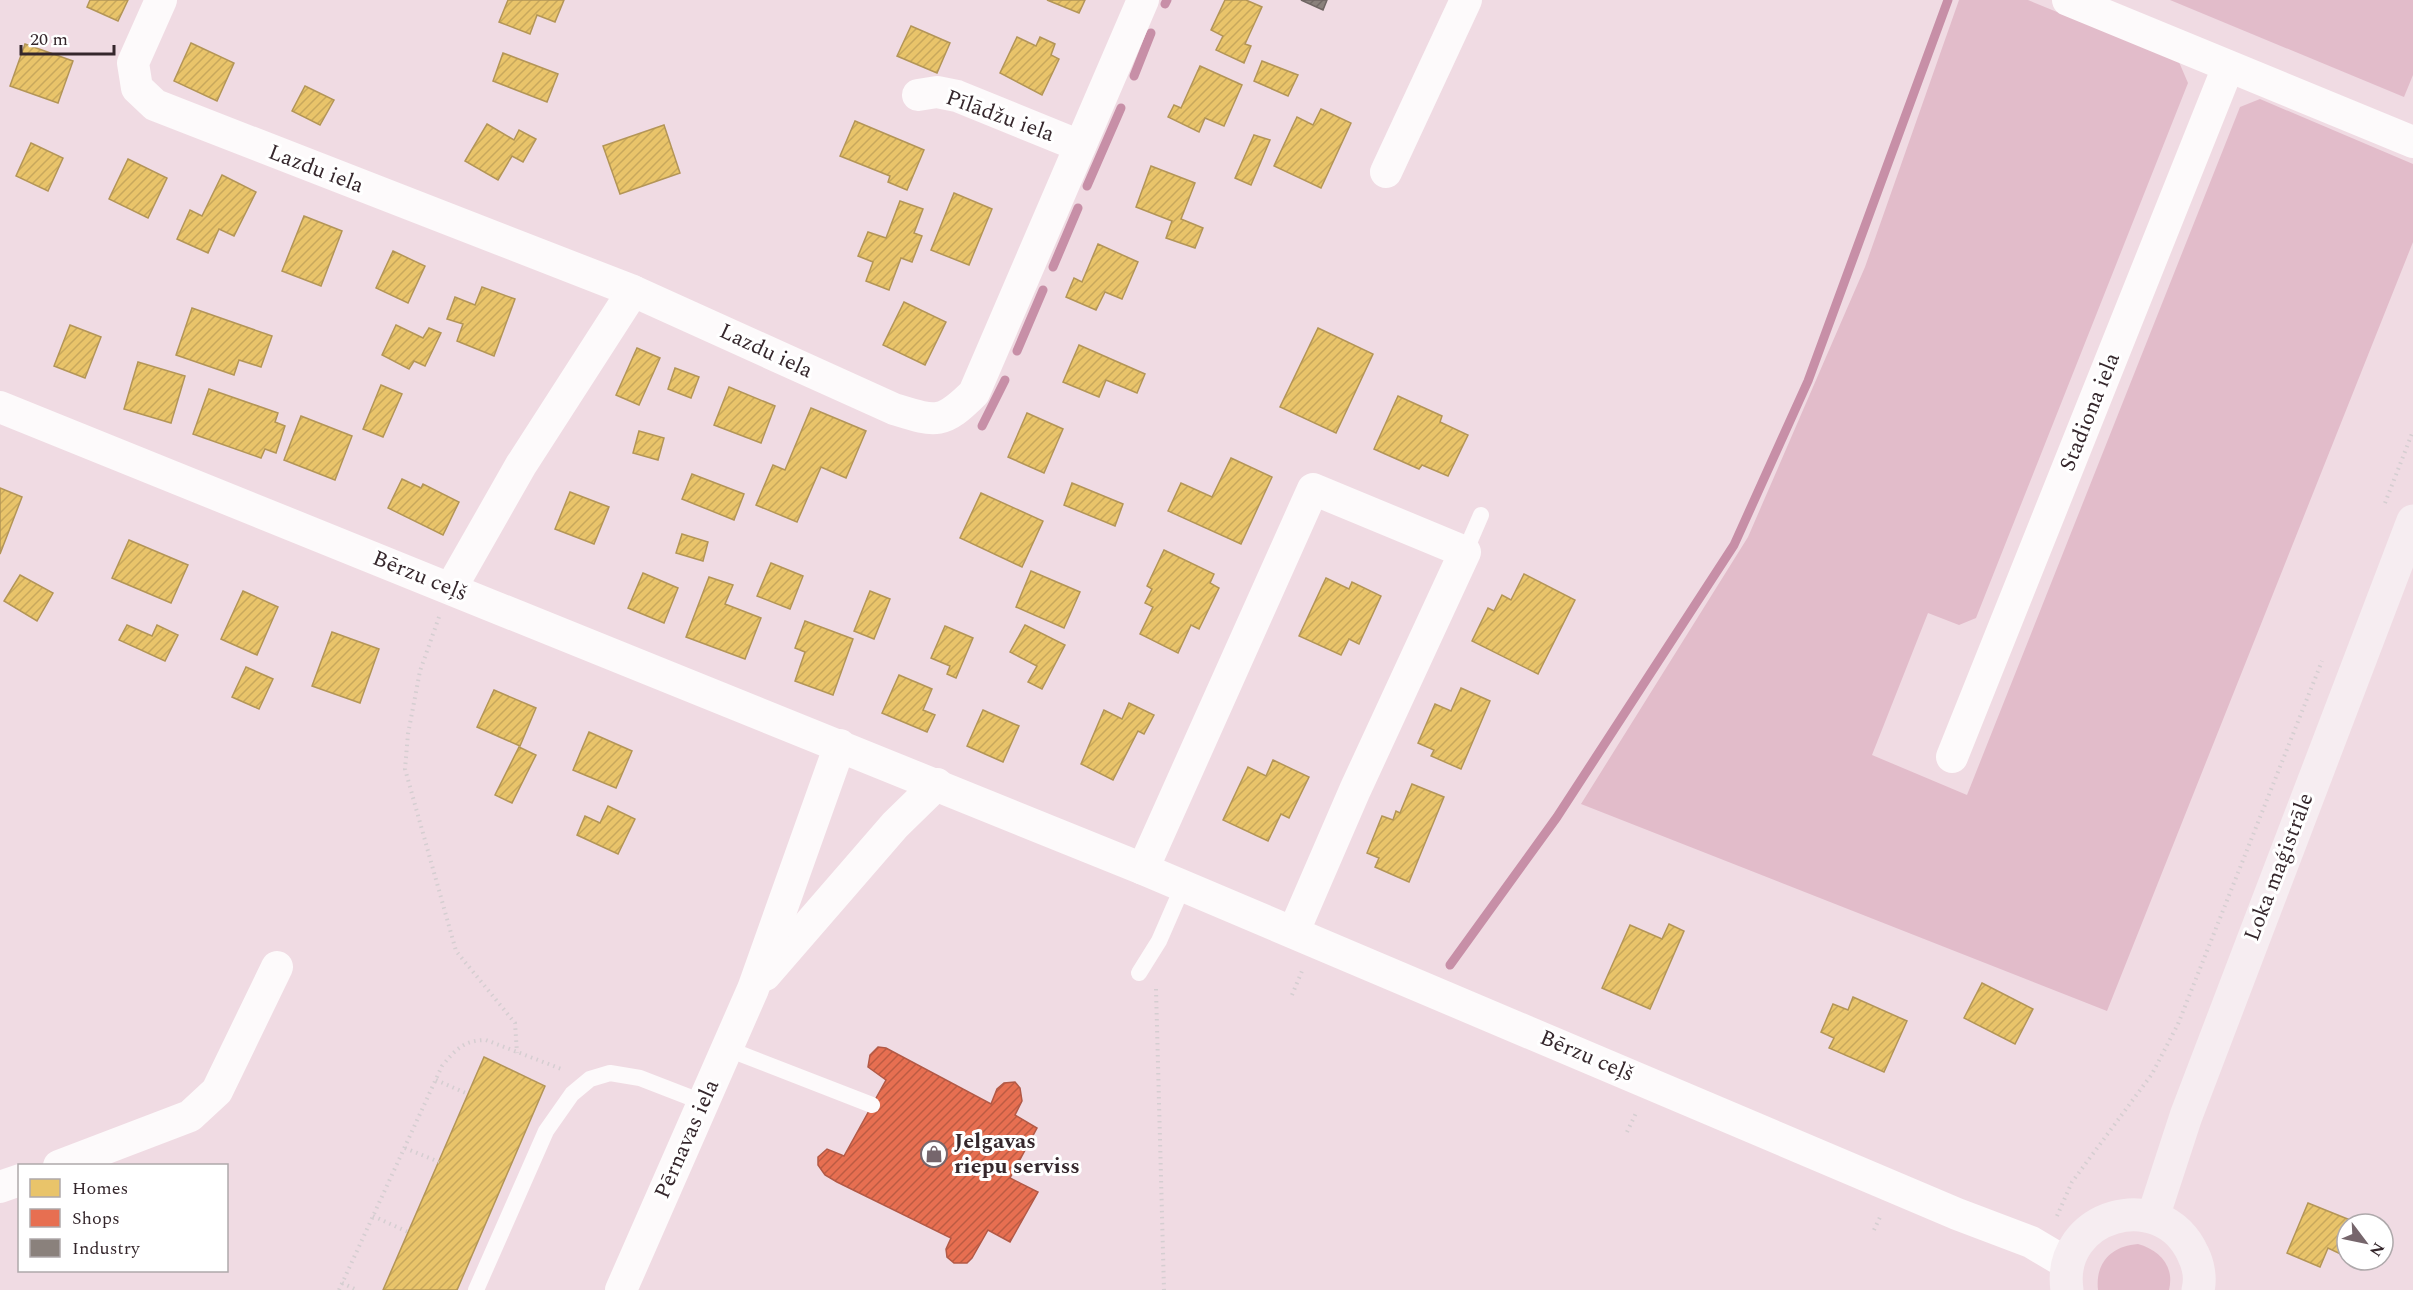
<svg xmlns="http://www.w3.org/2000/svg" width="2413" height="1290" viewBox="0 0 2413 1290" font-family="Spectral,serif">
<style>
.grass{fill:#e2bcca}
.homes{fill:url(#homes-hatch);stroke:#b39557;stroke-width:1.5}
.shops{fill:url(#shops-hatch);stroke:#b25946;stroke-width:1.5}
.industry{fill:url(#industry-hatch);stroke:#706664;stroke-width:1.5}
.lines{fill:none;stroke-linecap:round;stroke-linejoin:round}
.stream{stroke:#c78fa7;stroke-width:9}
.path{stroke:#d5ced1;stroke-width:4;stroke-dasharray:1.5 4.5;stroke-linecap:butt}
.lane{stroke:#fdfafb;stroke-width:16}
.street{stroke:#fdfafb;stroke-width:32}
.primary{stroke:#f6edf1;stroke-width:33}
.labels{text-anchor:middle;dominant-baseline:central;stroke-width:6;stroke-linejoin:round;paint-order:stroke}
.street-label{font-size:22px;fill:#35272c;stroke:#fff}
.poi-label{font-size:22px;font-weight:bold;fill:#35272c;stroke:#fff;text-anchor:start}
</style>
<defs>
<pattern id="homes-hatch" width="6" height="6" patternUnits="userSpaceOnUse" patternTransform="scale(1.5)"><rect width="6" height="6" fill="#e9c46a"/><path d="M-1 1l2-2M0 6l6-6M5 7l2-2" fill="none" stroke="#c8a85c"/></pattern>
<pattern id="shops-hatch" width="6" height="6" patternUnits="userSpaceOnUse" patternTransform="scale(1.5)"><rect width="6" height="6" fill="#e76f51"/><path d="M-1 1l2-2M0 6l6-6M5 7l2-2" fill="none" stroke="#bc5b43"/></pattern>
<pattern id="industry-hatch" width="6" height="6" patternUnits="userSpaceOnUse" patternTransform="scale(1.5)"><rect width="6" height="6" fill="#8a817c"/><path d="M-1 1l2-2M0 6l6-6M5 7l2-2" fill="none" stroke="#726a66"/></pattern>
</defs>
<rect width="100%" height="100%" fill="#f0dbe3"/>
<g class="grass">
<path d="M1959,0H2028L2179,62L2188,83L1976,618L1959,625L1928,613L1872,755L1967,795L2240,107L2260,99L2413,164V242L2107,1011L1581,804L1748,537L1865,267Z"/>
<path d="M2170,0H2413V75L2404,97Z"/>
<path d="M2138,1244C2159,1250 2175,1266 2169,1290H2098C2095,1263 2111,1246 2138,1244Z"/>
</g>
<g class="homes">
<path d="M90,0H128L118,21L87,7Z"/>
<path d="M508,0H564L555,22L537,15L530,34L499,22Z"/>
<path d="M1047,0H1085L1079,13Z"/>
<path d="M1225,0H1246L1262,7L1245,44L1251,46L1244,63L1216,50L1223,36L1211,30Z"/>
<path d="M911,26L950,43L937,73L897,56Z"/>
<path d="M1017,37L1036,46L1040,37L1055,44L1051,55L1059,59L1042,95L1000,73Z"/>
<path d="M191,43L234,63L217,101L174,81Z"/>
<path d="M25,44L73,61L58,103L10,86Z"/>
<path d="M503,53L558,74L547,102L493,81Z"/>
<path d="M1262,61L1298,75L1288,96L1254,81Z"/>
<path d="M1200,66L1242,85L1224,126L1205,118L1199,132L1168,117L1174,105L1181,108Z"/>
<path d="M305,86L334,100L320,125L292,111Z"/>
<path d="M1321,109L1351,123L1321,188L1274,166L1297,117L1313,125Z"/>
<path d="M855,121L924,150L907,190L888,182L890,176L840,156Z"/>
<path d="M487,124L514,140L519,130L536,139L523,162L512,156L498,180L465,161Z"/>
<path d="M664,125L680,173L620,194L603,146Z"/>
<path d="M1254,135L1270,140L1251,185L1235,178Z"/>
<path d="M31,143L63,158L48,191L16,176Z"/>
<path d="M128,159L167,178L148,218L109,199Z"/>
<path d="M1151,166L1195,183L1181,219L1203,228L1195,248L1166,238L1172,221L1136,207Z"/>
<path d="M222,175L256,192L234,236L219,229L208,253L177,239L190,210L202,216Z"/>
<path d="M954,193L992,209L969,265L931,250Z"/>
<path d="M900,201L923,209L914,233L922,236L912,262L901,258L889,290L866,281L873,262L858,256L868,232L886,238Z"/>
<path d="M304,216L342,231L321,286L282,271Z"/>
<path d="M1098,244L1138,262L1122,299L1105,292L1096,310L1066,297L1074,278L1082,282Z"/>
<path d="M393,251L425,266L408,303L376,288Z"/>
<path d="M482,287L515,299L494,356L457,341L463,324L447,319L455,297L475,305Z"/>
<path d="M904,302L946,322L925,365L883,345Z"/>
<path d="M192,308L272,336L261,367L239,360L234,375L176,355Z"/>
<path d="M70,325L101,337L85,378L54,366Z"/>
<path d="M396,325L423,338L429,328L441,333L425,366L414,361L409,369L382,355Z"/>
<path d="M1318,328L1373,354L1336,433L1280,407Z"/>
<path d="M1079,345L1145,374L1137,393L1106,380L1099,397L1063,382Z"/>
<path d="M637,348L660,358L639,405L616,395Z"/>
<path d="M138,362L185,376L171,423L124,409Z"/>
<path d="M675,368L699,377L691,398L668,389Z"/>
<path d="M381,385L402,394L383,437L363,429Z"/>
<path d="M729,387L775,406L761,443L714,425Z"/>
<path d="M209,389L278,413L275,422L285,426L276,453L265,449L261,458L193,434Z"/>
<path d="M1398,396L1442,416L1440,422L1468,435L1448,476L1422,465L1419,469L1374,449Z"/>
<path d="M811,408L866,431L846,478L821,467L797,522L756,505L773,465L785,470Z"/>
<path d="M1027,413L1063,429L1044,473L1008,457Z"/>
<path d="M301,416L352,436L335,480L284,460Z"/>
<path d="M639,431L664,438L658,460L633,453Z"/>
<path d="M1231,458L1272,477L1241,544L1168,511L1181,483L1212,497Z"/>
<path d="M692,474L744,494L734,520L682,499Z"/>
<path d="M402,479L421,488L423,484L459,502L443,535L388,508Z"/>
<path d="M1072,483L1123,504L1115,526L1064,505Z"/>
<path d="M0,488L22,497L0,554Z"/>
<path d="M570,492L609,507L594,544L555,529Z"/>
<path d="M981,493L1043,521L1022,567L960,538Z"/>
<path d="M682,534L708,542L703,561L676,553Z"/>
<path d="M129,540L188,565L171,603L112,578Z"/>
<path d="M1164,550L1214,574L1210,583L1219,588L1199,629L1191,625L1178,653L1140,634L1153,607L1145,603L1152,589L1147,586Z"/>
<path d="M771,563L803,576L790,609L757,596Z"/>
<path d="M1031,571L1080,592L1064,628L1016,607Z"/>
<path d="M643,573L678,588L664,623L628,608Z"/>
<path d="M1524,574L1575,600L1538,674L1472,641L1488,608L1494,611L1502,595L1511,600Z"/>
<path d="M20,575L53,593L37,621L4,601Z"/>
<path d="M709,577L733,585L725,604L761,618L745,659L686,637Z"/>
<path d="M1326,578L1349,589L1352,582L1381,596L1359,644L1349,639L1341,655L1299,636Z"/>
<path d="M243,591L278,607L257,655L221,639Z"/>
<path d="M870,591L890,599L874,639L854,631Z"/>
<path d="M805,621L853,639L833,695L795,681L805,652L795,648Z"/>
<path d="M127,625L152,636L157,625L178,635L165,661L119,640Z"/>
<path d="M1025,625L1065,645L1042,689L1028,682L1037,666L1010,652Z"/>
<path d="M945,626L973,638L956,678L947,674L950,666L931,658Z"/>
<path d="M332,632L379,649L360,703L312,686Z"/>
<path d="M246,667L273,679L259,709L232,697Z"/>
<path d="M899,675L932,689L923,710L935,715L927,732L882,713Z"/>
<path d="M1461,688L1490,701L1461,769L1431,756L1434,750L1418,743L1435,704L1451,711Z"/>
<path d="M494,690L536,708L520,746L477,727Z"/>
<path d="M1129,703L1154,715L1144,734L1138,731L1113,780L1081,764L1104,710L1122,719Z"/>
<path d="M983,710L1019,726L1003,762L967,746Z"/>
<path d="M589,732L632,751L616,788L573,770Z"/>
<path d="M519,747L536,755L512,803L495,795Z"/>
<path d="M1273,760L1309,777L1289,818L1281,814L1268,841L1223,820L1248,767L1266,776Z"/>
<path d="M1412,784L1444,797L1409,882L1375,867L1379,858L1367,853L1382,816L1393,820L1396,811L1400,813Z"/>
<path d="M608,806L635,819L618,854L577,835L585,816L600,823Z"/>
<path d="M1669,924L1684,931L1650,1009L1602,988L1630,925L1662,939Z"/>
<path d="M1982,983L2033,1009L2015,1044L1964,1018Z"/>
<path d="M1853,997L1907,1021L1884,1072L1829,1048L1834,1038L1821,1032L1833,1004L1848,1010Z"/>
<path d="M484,1057L545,1086L457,1290H383Z"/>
<path d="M2308,1203L2360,1224H2347V1257L2328,1248L2320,1267L2287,1253Z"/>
</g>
<path class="shops" d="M878,1047L886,1048L991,1104L997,1089L1004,1083L1015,1082L1020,1088L1022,1101L1015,1115L1037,1128L1010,1178L1038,1192L1010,1242L988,1230L972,1258L967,1263H954L947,1257L946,1249L951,1238L837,1182L825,1175L818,1165V1157L827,1149L844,1156L886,1080L868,1067L870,1055Z"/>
<path class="industry" d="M1301,0H1327L1323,10Z"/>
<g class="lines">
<g class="stream">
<path d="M1165,4L1167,0"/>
<path d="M1134,76L1151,33"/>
<path d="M1087,186L1121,108"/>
<path d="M1053,267L1078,208"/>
<path d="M1017,351L1043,290"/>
<path d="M982,426L1005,380"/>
<path d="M1450,965L1557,817L1734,545L1808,381L1948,0"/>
</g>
<g class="path">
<path d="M2385,503L2413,431"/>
<path d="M439,617L420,671L408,734L405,769L456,951L515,1023L517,1053"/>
<path d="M1156,989L1164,1290"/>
<path d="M1292,995L1302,971"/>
<path d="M436,1080L468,1094"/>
<path d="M1627,1132L1637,1111"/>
<path d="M405,1148L439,1162"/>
<path d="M373,1216L408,1232"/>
<path d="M2057,1216L2072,1182L2152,1074L2178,1024L2322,661"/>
<path d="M1874,1230L1881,1215"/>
<path d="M342,1283L357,1290"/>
<path d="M339,1290L442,1066C455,1050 464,1040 486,1040L564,1070"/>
</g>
<g class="lane">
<path d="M1465,552L1481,515"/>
<path d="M1139,973L1159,941L1183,886"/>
<path d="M728,1049L872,1105"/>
<path d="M476,1290L546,1131L572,1094L590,1079L610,1073L640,1078L702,1102"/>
</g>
<g class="street">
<path d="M161,0L133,63L137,88L155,105L633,291L894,409C936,422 942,425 974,393L1143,0"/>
<path d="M2068,0L2413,142"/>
<path d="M918,95L937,92L957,96L1080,146"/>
<path d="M1386,172L1466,0"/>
<path d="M0,407L1143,869L1957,1214L2031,1242L2068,1264"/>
<path d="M451,588L521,465L633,291"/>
<path d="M1952,757L2228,67"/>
<path d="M1143,869L1313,489L1465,552L1355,790L1294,931"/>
<path d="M765,975L895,825L937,784"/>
<path d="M59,1166L190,1116L217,1091L277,967"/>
<path d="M0,1187L20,1180"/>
<path d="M621,1290L753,989L840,745"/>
</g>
<g class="primary">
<path d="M2153,1217L2186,1116L2413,521"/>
<path d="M2067,1290C2056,1215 2161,1184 2193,1254C2198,1264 2201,1278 2198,1290"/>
</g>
</g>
<defs>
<symbol id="shop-ring" viewBox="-11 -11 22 22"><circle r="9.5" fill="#fff" stroke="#76666c" stroke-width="1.5"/><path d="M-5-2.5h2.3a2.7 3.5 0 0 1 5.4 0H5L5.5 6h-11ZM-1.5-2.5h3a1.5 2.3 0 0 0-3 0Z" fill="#76666c"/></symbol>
</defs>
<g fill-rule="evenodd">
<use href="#shop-ring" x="919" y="1139" width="30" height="30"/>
</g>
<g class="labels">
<g class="street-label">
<text transform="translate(1000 116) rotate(20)">Pīlādžu iela</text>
<text transform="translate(316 169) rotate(21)">Lazdu iela</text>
<text transform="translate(766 351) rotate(25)">Lazdu iela</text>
<text transform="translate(2090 412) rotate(-68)">Stadiona iela</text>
<text transform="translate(420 576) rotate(22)">Bērzu ceļš</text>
<text transform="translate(2279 867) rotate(-69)">Loka maģistrāle</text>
<text transform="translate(1587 1056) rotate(23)">Bērzu ceļš</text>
<text transform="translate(687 1139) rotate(-66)">Pērnavas iela</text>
</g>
<g class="poi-label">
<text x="954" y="1141">Jelgavas<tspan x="954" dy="25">riepu serviss</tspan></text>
</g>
</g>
<rect x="18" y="1164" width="210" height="108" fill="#ffffff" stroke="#aea9ab" stroke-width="1.5"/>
<rect x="30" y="1179" width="30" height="18" fill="#e9c46a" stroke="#aea9ab" stroke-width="1.5"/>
<text x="72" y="1194" font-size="18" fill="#35272c">Homes</text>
<rect x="30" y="1209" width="30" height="18" fill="#e76f51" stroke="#aea9ab" stroke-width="1.5"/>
<text x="72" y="1224" font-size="18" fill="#35272c">Shops</text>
<rect x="30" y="1239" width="30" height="18" fill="#8a817c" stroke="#aea9ab" stroke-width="1.5"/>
<text x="72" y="1254" font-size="18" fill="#35272c">Industry</text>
<g transform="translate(2365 1242) rotate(122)"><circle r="28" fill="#ffffff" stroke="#aea9ab" stroke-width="1.5"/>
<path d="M0-4.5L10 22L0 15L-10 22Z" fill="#76666c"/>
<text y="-9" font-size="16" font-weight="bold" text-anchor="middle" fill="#35272c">N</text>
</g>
<path d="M21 45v9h93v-9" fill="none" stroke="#35272c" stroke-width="3"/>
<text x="30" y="45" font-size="18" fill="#35272c" stroke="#ffffff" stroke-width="4.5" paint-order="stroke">20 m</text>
</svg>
